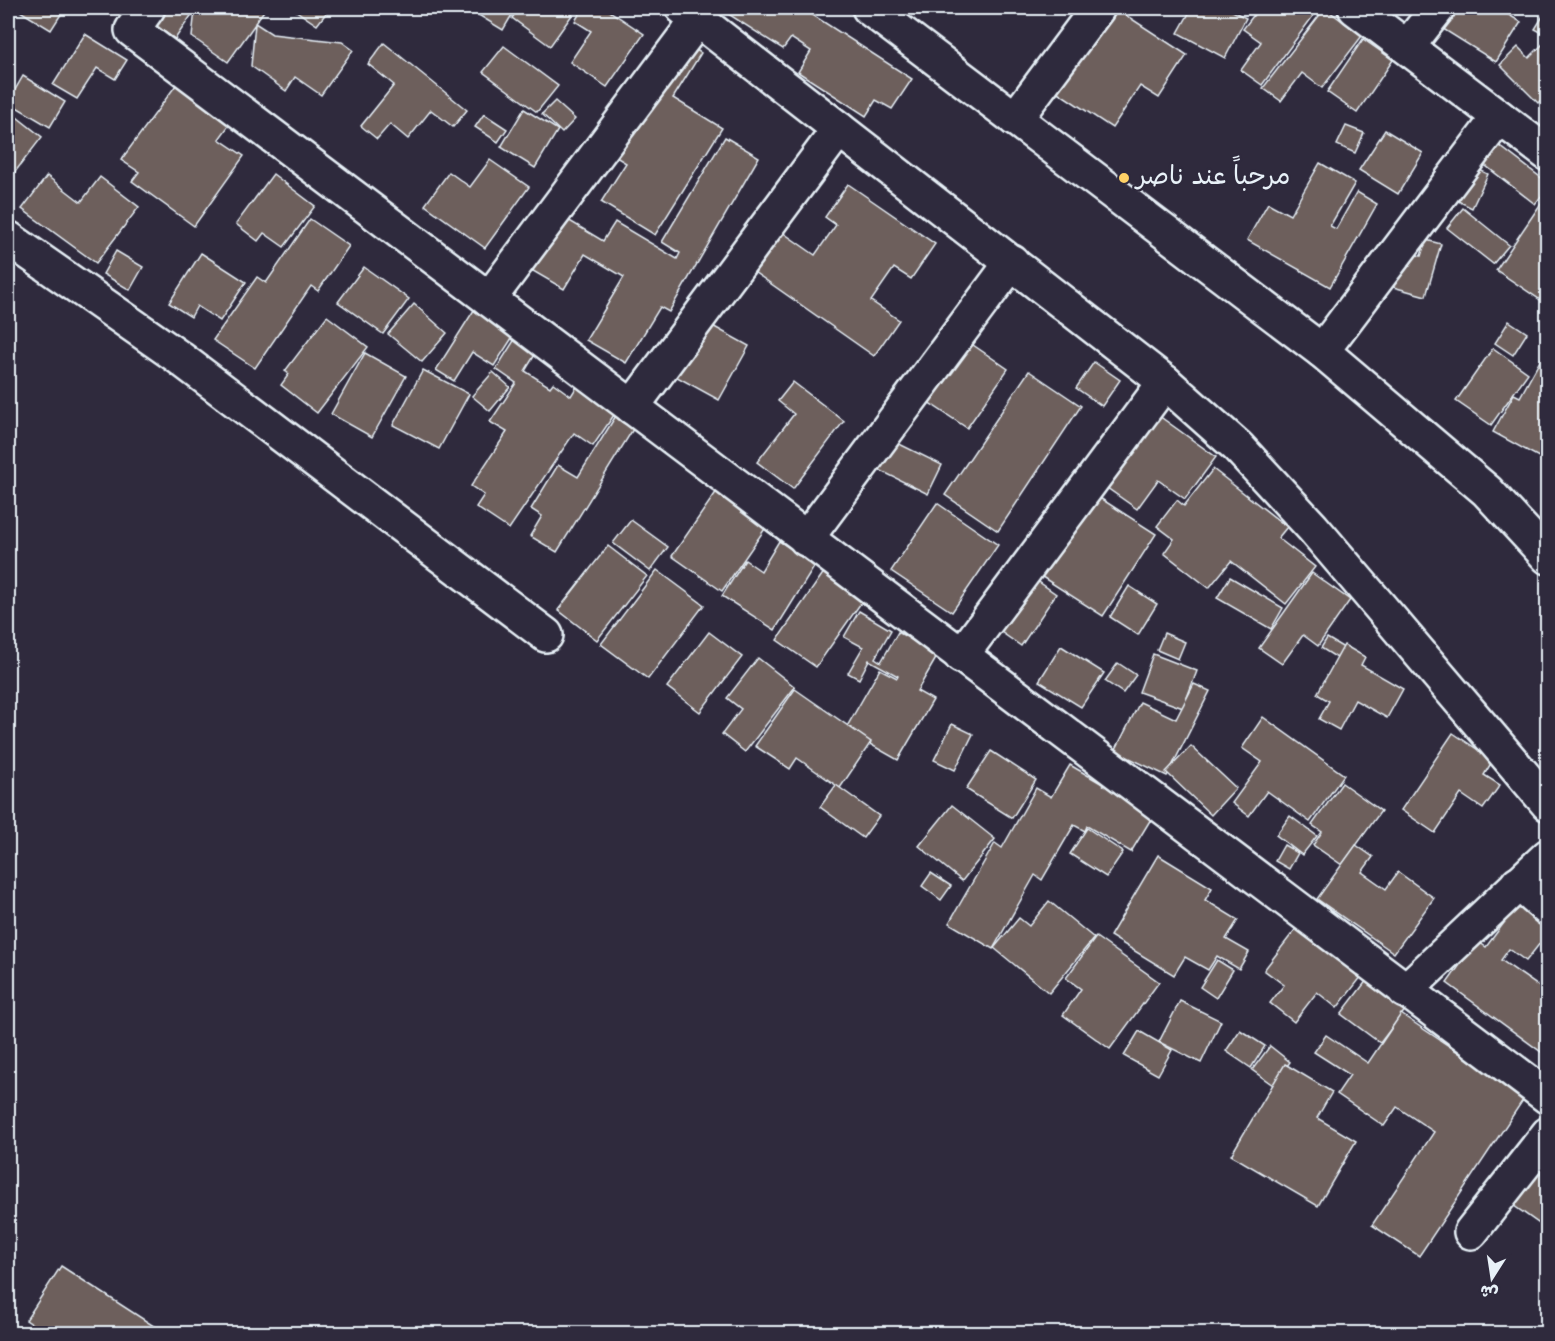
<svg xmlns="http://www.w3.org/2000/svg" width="1555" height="1341" viewBox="0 0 1555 1341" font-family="'Indie Flower','Playpen Sans Arabic',sans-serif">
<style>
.building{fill:#6d5e5b;stroke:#e8f1f8;stroke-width:1.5}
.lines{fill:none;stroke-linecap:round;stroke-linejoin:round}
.minor-casing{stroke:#e8f1f8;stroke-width:38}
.tertiary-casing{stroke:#e8f1f8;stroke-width:38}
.minor{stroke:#2f2a3d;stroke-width:33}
.tertiary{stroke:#2f2a3d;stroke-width:33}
.poi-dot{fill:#ffd166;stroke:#2f2a3d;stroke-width:2}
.labels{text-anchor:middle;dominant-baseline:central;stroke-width:4.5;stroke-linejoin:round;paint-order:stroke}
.poi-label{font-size:26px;fill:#e8f1f8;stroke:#2f2a3d;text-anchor:start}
</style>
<rect width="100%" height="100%" fill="#2f2a3d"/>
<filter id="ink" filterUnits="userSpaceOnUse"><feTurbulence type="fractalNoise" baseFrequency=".0167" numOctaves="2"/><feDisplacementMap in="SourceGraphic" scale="12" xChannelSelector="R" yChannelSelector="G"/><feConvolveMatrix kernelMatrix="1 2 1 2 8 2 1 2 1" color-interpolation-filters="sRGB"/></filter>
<g filter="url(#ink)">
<g class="building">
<path d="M15,8H65L51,30Z"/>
<path d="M138,8H266L255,23L272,34L342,42L353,50L321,95L295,77L286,91L251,66L255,24L228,62L192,37L195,10L175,39L135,12Z"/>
<path d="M292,8H330L317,25Z"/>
<path d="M467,8H516L503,30Z"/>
<path d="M519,8H577L550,46L512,18Z"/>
<path d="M583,8H605L644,34L607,87L570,62L591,31L575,21Z"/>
<path d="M719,8H802L912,79L892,109L876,100L866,116L798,72L811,51L791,38L783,49Z"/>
<path d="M1094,8H1115L1187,55L1159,98L1140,86L1112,128L1044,83Z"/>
<path d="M1192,8H1227L1246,18L1225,58L1178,33Z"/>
<path d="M1259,8H1266L1273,13L1277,8H1319L1262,85L1241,70L1261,42L1243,29Z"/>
<path d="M1325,8L1362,36L1322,88L1302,73L1281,101L1263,88Z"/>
<path d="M1440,8H1497L1521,22L1496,62L1432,22Z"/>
<path d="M1548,8V36L1535,29Z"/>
<path d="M85,34L127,60L115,79L97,68L77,99L53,85Z"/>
<path d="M679,39L701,53L673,98L722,128L655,235L601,202L626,163L608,152Z"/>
<path d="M1363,39L1393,60L1357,113L1327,92Z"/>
<path d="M384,43L467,110L453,127L431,110L408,139L390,124L377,139L361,126L394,85L368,64Z"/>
<path d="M1544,43L1548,46V93L1538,103L1500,65L1518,47L1529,58Z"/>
<path d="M504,46L558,86L537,112L483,72Z"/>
<path d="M23,76L65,102L50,127L8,102Z"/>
<path d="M176,85L230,124L219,139L244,156L194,226L132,181L139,172L121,160Z"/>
<path d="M555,101L575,119L562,133L542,114Z"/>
<path d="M524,109L558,130L535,168L501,147Z"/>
<path d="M8,110L42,137L15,172L8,166Z"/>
<path d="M484,114L507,129L498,142L475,127Z"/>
<path d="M1346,126L1364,133L1355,153L1337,145Z"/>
<path d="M1385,130L1423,153L1398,194L1359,170Z"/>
<path d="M725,137L759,157L669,312L660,307L626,363L586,340L624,277L585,254L564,289L521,264L553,211L603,241L615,222L677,259L680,253L662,242Z"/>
<path d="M1492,140L1548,183V188L1535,204L1477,159Z"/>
<path d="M490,160L529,187L485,248L425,205L449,172L470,187Z"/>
<path d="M1320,163L1355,183L1330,226L1336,229L1357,192L1377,204L1330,287L1247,240L1268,203L1290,215Z"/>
<path d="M1467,164L1488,174L1472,208L1452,198Z"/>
<path d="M273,174L315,206L284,247L264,233L258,241L236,224Z"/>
<path d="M47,176L81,202L100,177L139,207L96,263L22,209Z"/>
<path d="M848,184L935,244L911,279L894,268L871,301L899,320L874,356L754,272L782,232L815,255L836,225L825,217Z"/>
<path d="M1548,193V305L1496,270Z"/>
<path d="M1463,208L1509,245L1493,264L1447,228Z"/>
<path d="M310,219L349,246L318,291L311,286L255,368L213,340L257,277L266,283Z"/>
<path d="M1426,240L1441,244L1426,296L1382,284L1393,248L1421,256Z"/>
<path d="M116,251L143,267L130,290L103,274Z"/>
<path d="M201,253L246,282L220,321L197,306L191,317L169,303Z"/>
<path d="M364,267L409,299L383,334L338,302Z"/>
<path d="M414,304L447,333L422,362L388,334Z"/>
<path d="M474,310L514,335L494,366L472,352L454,381L436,370Z"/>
<path d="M327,316L368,347L317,413L281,385L289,374L285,371Z"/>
<path d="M698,318L749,346L719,400L668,372Z"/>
<path d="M1509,321L1527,333L1513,355L1495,343Z"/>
<path d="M954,332L1008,369L967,428L913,392Z"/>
<path d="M515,339L536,353L525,371L550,387L553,383L571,396L579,383L618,409L593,446L574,433L509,529L476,507L484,495L471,486L507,432L490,422L516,383L496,369Z"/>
<path d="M1493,348L1528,373L1491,425L1456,401Z"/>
<path d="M1546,350L1548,351V462L1493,432L1514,394L1520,397Z"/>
<path d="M365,353L406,376L372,437L331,414Z"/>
<path d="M1094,362L1120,380L1102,406L1076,388Z"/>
<path d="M423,370L469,394L439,449L393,425Z"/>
<path d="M1029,371L1081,406L998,531L945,495Z"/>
<path d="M493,372L510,387L490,411L472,396Z"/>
<path d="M793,382L844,421L793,489L757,462L794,414L778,401Z"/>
<path d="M1148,408L1216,457L1185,499L1158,480L1137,509L1093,478Z"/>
<path d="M617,414L635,426L557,552L530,536L542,516L531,509L558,465L578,477Z"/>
<path d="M875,432L942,465L928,494L861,461Z"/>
<path d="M1213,469L1287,527L1278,538L1315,567L1286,604L1231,561L1209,588L1164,553L1174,539L1157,526L1177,500L1184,506Z"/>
<path d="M719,488L769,523L722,591L672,556Z"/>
<path d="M1092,493L1156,534L1103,616L1039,575Z"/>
<path d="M937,503L998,545L952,612L891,571Z"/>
<path d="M631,520L668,547L650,571L613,543Z"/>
<path d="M779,541L816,564L775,630L722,596L745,560L761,571Z"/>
<path d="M608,546L647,576L597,640L558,610Z"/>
<path d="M657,570L704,605L648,679L601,644Z"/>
<path d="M824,572L863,600L816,667L777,640Z"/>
<path d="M1026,573L1056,594L1021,646L991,625Z"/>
<path d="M1312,573L1350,600L1318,646L1303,635L1282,664L1259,648Z"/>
<path d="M1230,577L1283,608L1271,629L1217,598Z"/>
<path d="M1129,586L1157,604L1138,635L1110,617Z"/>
<path d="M859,611L891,630L875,658L881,662L898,632L938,655L917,691L933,700L898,760L845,730L880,669L897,678L898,676L869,660L859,679L848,673L863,647L844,637Z"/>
<path d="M709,632L742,657L700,712L667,687Z"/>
<path d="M1164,633L1185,642L1178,659L1157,650Z"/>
<path d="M1327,638L1344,648L1337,658L1321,648Z"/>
<path d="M1344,645L1365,657L1361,665L1403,689L1387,718L1355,700L1339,730L1319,719L1329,701L1317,694Z"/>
<path d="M1061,646L1104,673L1081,707L1039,681Z"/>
<path d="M1153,654L1197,671L1183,708L1139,692Z"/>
<path d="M758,658L795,687L745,752L722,734L741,709L727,698Z"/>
<path d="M1118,663L1136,675L1123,693L1105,681Z"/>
<path d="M1194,684L1210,691L1167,776L1115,751L1140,702L1176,719Z"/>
<path d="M795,689L871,742L840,788L797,758L790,769L755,746Z"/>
<path d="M1263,717L1344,775L1310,822L1267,791L1249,816L1232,803L1262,762L1242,748Z"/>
<path d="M952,724L973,734L955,770L934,760Z"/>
<path d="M1453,733L1493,760L1484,775L1500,785L1483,809L1461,794L1435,833L1401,810Z"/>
<path d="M1191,746L1236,788L1211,815L1166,772Z"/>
<path d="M991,751L1036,780L1012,818L966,789Z"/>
<path d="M1070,765L1154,814L1131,852L1087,826L1085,831L1074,825L1042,880L1035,875L993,949L949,923L995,843L1002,848L1036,788L1051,797Z"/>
<path d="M1342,783L1381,811L1342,865L1313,845L1322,832L1312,825Z"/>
<path d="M836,785L879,816L863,838L820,807Z"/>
<path d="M952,805L995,839L962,881L919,846Z"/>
<path d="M1290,816L1317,836L1302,855L1276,835Z"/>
<path d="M1087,828L1123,852L1106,877L1070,854Z"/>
<path d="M1284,845L1298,853L1289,869L1275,861Z"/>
<path d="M1356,845L1373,857L1362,872L1386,889L1398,872L1434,898L1394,953L1317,899Z"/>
<path d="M1158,855L1212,888L1205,900L1238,920L1226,939L1249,952L1239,969L1217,956L1208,970L1185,957L1174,975L1110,936Z"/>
<path d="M931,873L951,886L941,900L922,886Z"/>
<path d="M1049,901L1094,938L1049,993L994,948L1019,918L1029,926Z"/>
<path d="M1518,904L1548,925V933L1526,961L1509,949L1501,960L1548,993V1057L1447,983L1477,941L1486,947Z"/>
<path d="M1298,926L1362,976L1337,1008L1317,992L1294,1022L1270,1003L1284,985L1264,970Z"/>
<path d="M1096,937L1159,982L1110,1049L1063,1015L1081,989L1066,978Z"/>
<path d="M1217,960L1233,970L1216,998L1200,987Z"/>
<path d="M1367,980L1406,1009L1380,1043L1341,1014Z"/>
<path d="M1180,1001L1221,1021L1201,1063L1159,1042Z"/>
<path d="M1401,1014L1525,1097L1419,1256L1372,1225L1434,1132L1397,1107L1384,1126L1337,1094L1350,1075L1314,1052L1326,1035L1368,1063Z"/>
<path d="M1240,1030L1265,1046L1251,1068L1226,1051Z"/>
<path d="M1139,1031L1172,1050L1158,1075L1124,1056Z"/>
<path d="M1270,1046L1290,1062L1273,1085L1252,1070Z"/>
<path d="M1285,1064L1332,1092L1317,1118L1356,1141L1318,1206L1231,1155Z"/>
<path d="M1547,1116L1548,1117V1230L1493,1191Z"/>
<path d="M61,1266L163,1332L162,1334H47L26,1320Z"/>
</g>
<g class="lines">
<defs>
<g id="minor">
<path d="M148,8L132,30L1548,1097"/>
<path d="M683,8L1165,382L1238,447L1313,528L1548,804"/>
<path d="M1355,8L1548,154"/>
<path d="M1407,47L1438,8"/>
<path d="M1015,119L1098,8"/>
<path d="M8,238L177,356L546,635"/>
<path d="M489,299L698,19"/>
<path d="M1322,351L1499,117"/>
<path d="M632,407L839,129"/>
<path d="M806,539L1012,262"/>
<path d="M961,656L1165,382"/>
<path d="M1518,883L1548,909"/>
<path d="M1405,991L1548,856"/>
<path d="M1471,1232L1548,1134"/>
</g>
<path id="tertiary" d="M869,8L1322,351L1487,491L1548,557"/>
</defs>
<use href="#minor" class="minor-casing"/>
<use href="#tertiary" class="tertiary-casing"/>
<use href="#minor" class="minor"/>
<use href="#tertiary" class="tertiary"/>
</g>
</g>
<circle class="poi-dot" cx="1124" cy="178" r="6"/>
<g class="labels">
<g class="poi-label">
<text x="1136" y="178">مرحباً عند ناصر</text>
</g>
</g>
<rect width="1555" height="1341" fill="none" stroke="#2f2a3d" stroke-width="30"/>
<rect x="15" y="15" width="1525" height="1311" fill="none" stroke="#e8f1f8" stroke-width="2" filter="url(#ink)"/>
<g transform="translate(1492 1278) rotate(192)" stroke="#2f2a3d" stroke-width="4.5" paint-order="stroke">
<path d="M0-4.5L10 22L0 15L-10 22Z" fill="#e8f1f8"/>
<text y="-9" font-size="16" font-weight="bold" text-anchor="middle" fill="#e8f1f8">ش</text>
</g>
</svg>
